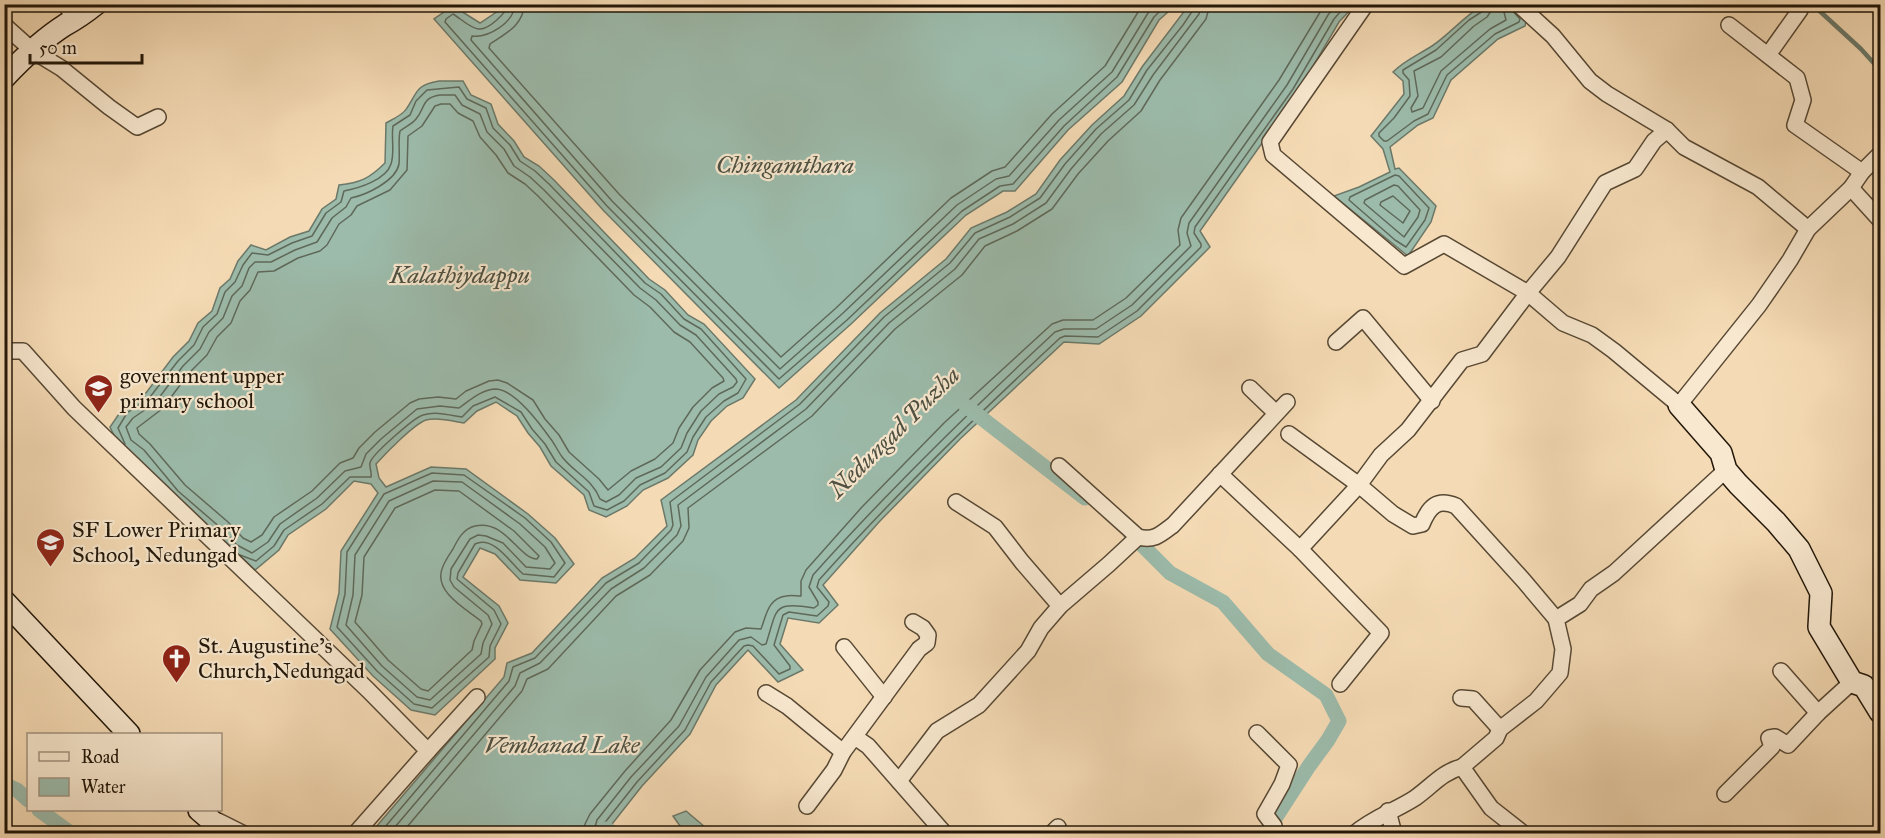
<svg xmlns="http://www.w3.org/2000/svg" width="1885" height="838" viewBox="0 0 1885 838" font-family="'IM FELL Great Primer',serif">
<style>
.water{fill:#9cbbab;stroke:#6b796a;stroke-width:1.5}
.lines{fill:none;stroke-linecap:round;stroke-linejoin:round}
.shore{stroke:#5f695a;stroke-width:1.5}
.stream{stroke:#6b796a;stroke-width:4.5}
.canal{stroke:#9cbbab;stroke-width:15}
.street-casing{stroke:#574834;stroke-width:18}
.secondary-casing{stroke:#221709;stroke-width:24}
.street{stroke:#f8e8cf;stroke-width:15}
.secondary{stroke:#f8e8cf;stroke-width:21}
.labels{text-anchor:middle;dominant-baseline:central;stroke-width:4.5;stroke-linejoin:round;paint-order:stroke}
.poi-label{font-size:22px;fill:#221709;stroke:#f8e8cf;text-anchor:start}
.water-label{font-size:24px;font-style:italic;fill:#4d5042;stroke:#f8e8cf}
</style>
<rect width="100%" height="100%" fill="#f5dbb5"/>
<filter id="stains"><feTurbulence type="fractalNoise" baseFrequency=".00333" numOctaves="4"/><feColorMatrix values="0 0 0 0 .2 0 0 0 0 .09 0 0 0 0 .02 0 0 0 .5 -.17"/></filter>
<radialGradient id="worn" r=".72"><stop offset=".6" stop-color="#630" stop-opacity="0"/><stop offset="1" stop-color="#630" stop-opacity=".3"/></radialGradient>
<g class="water">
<path d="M504,4H1176V5L1159,20L1122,82L1068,130L1015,191H1003L966,215L851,324L779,388L603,210L434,19L453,6L480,23L498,11Z"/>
<path d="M1189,5H1355L1339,22L1298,92L1200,231L1210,247L1141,316L1099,344L1064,342L960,439L879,522L823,585L838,605L819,623L788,618L780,644L803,670L778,682L748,650L716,685L690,734L642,786L605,833L370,834L504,677L507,663L532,653L602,578L635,558L667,526L661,500L796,400L880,313L946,259L971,228L1007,212L1036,194L1060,160L1092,125L1124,96L1142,67Z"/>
<path d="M1483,5H1513L1527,17L1525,26L1498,39L1451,80L1433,118L1418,125L1390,147L1395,169L1399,168L1436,206L1431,222L1408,256L1334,196L1359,187L1390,172L1383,149L1371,136L1404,94L1403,81L1393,72C1405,60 1418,55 1432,46C1450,34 1463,17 1483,5Z"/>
<path d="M439,81H463L471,95L491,104L498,124L514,141L524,157L539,166L554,180L649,279L665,290L688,315L704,324L755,379L743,398L727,406L711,421L698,440L693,455L668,478L643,490L627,506L606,517L589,510L584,495L551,466L540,447L528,433L517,416L496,402L477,411L464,423C452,421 438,417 426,420C414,424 385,454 376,464L379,478L386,487L431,467L466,469L528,514L555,538L574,564L556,583L520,580L495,554L480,548L463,577L499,606L508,623L495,648V659L435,715L411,710L373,676L330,629L339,593L341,551L378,493L371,484L354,481L326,509L288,535L279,550L255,570L229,556L120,448L110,427L123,408L146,393L173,357L189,341L198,323L212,311L220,288L230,279L238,261L251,245L266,250L290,237L309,231L322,209L336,199L339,185C360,183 370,178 385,163L386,123C393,119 403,115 407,108C418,91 416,85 439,81Z"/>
<path d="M686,811L712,833H685L673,816Z"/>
</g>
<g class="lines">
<g class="shore">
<path d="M508,4C507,13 488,30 479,29C471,29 460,18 453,14L446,19L445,22L607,206L779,379L847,320L962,211L1000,186L1013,184L1064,126L1117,77L1154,17L1167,4"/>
<path d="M515,4C514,23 488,38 472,36L471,40L612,201L780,369L842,314L957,205L996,179L1009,176L1059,120L1112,72L1148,13L1156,4"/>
<path d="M524,4C524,25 505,34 490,44L489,48L619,194L781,357L836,308L951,198L992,171L1005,167L1052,114L1105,66L1143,4"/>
<path d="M1485,4L1483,11L1469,20L1436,50L1403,70V73L1409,80L1410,96L1394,118L1379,133V136L1384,141H1387L1414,121L1428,114L1447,75L1495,34L1519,22L1520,19L1510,8"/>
<path d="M1492,4L1491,11L1487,17L1474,26L1441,57L1414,71L1418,96L1411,108L1412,112L1423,108L1441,71L1490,29L1506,20L1502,4"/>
<path d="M440,95H455L462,105L480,114L487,132L504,149L514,166L530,177L544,190L640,288L656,300L680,325L696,335L736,379L737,382L733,387L719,394L701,411L687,433L681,448L661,467L636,478L619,495L606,502L600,499C592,479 576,474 563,458C558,452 555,444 550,438C540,424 515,390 496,389C482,389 469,401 459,408L440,406L417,409L381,439L366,454L361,467L345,471L317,498L280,524L268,542L252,553L237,545L222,529L178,491L144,450L131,440L126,427L133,418L155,403L183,366L200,349L209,332L223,318L232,296L242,286L249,268L255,262H271L295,250L317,242L332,218L346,207L351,198C366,195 396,181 399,164C400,153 398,141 400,131C405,127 412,124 416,119C426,107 421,98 440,95Z"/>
<path d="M441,104H450L458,113L473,121L480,137L496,155L508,173L525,184L538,196L634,295L650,307L674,332L690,342L723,378L724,381L712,388L693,407L679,428L673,443L655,459L631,471L608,490L599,479L569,452L559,435L545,419L533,400L507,383L498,380L489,381L466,391L456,399L438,397L419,399L410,403L375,432L359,448L353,458L340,463L312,491L274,517L262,535L251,542L243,538L228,522L185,485L150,444L139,434L137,428L162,409L190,372L207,355L217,337L231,323L240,301L250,290L258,272L274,271L298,258L320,251L327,245L339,224L351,215L357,206L390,190L407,170L408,136L422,126L435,106Z"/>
<path d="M1395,175L1399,176L1429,208L1425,220L1406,247L1395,240L1349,200L1350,197Z"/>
<path d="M1394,185L1398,186L1420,210L1418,217L1404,237L1364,203L1365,200Z"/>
<path d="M1393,196L1410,211L1403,223L1380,205L1381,202Z"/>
<path d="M125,444L118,428L127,413L150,397L178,361L194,345L203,327L217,314L225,292L235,282L243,265L252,253L268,255L292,243L312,236L326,213L341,202L344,191C359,188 386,180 391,164C395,152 391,138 393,126L410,115L416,101L427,90L459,87L467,99L486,108L493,128L510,145L520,161L535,171L549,184L645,283L661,294L684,319L701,329L746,379L738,393L724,401L706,417L693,437L687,452L665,473L640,485L624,501L607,510L594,506L589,492L556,462L545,444L532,429L521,412L495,397L473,406L462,417C449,415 436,411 423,415C415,417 371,455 370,463C369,467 372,472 371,477H350L322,504L284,530L274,546L256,561L240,555"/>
<path d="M432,473L464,475L525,518L551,542L565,563L554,577L523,574C511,564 494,535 475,544L458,573L457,579L494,610L501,624L490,646L489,657L432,708L414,704L377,671L337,627L345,594L347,552L384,494Z"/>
<path d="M433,481L462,482L520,524L545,547L555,563L550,569L526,567L503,543L486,536L478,535L470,539L451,569L450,580L454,587L488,615L492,624L483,643L481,654L430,700L417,697L382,666L346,625L353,595L355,555L389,501Z"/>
<path d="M435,490L459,491L514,531L539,556L537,559C518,558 505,519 475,526C463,529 458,539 453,549C449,555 444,562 442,569C434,592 466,609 481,621L482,624L474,641L472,650L428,691L421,689L388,660L355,622L362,595L364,557L395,508Z"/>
<path d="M379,834L509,681L513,667L535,658L606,583L639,563L671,530L673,525L670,502L800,404L884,317L950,263L975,233L1010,217L1040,198L1065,164L1096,129L1129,100L1147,70L1183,25L1193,10L1194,4"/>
<path d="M389,834L515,686L520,673L540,663L611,589L644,568L677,535L681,526L678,505L806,409L889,323L955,269L979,239L1013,224L1046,203L1071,169L1101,134L1134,105L1153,75L1199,14L1201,4"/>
<path d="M401,834L522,691L527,679L548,669L616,596L650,575L683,541L689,528L688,508L812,416L895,329L962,275L985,246L1017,231L1052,209L1078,174L1108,141L1141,111L1160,80L1206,19L1210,4"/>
<path d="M584,834L585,824L590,814L625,771L671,720L700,670L735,632L746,628L761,629C766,616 768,598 786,596C791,595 796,596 801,596V581L806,570L862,507L944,423L1052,324L1063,320H1093L1126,298L1180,245L1178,230L1181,218L1279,80L1325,4"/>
<path d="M593,834L597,820L631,777L679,726L706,677L739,640L751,637L762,645L766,644C778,607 772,602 814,608L818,605V602L809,587L813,575C889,490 971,410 1055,332L1064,329H1096L1132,305L1191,246L1187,233L1189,223L1287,85L1328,15L1337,4"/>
<path d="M600,834L603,825L637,782L685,730L711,682L744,646L748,645L753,646L779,674L790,669V666L774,645L783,615L789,612L817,616L828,606L829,602L817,587L819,580C895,495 976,416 1060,338L1065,336L1098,337L1137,311L1201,247V244L1194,233L1195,227L1293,89L1334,19L1347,4"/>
</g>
<path class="stream" d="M1812,4L1861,49L1880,70"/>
<g class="canal">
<path d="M966,406L1085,498"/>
<path d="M1130,533L1170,573L1223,602L1268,654L1326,695L1339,721L1328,740L1309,766L1276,817"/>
<path d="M4,784L17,790L28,800"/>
<path d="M39,810L72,834"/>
<path d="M607,829L614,834"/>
</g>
<defs>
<g id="street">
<path d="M65,4L76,20"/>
<path d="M1366,4L1270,142L1273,155L1404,266L1444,244L1528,293L1558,257L1605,183L1635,169L1654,141L1667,130"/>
<path d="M1518,4L1553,36L1590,81L1607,94L1667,130L1684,147L1758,187L1808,229"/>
<path d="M4,25L33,51L61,68L109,107L137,127L158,117"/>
<path d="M1729,25L1797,78L1803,100L1795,125L1862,172"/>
<path d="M1768,55L1800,10"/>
<path d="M1851,188L1880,220"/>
<path d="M1336,342L1363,318L1432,401"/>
<path d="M4,351H23L74,408L368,690L428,751L355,834"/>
<path d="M1250,388L1276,413"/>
<path d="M1289,434L1359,485L1381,455L1408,430L1462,360L1482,354L1528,293L1563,323L1592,335L1614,351L1679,405L1759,305L1790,260L1808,229L1851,188L1862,172L1880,154"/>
<path d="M1059,466L1138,537C1154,541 1160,535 1173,525L1287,402"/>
<path d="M1220,474L1300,549L1359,485L1393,514L1413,526L1422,524C1429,507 1437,498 1456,506L1524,581L1556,619"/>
<path d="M956,502L995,527L1022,562L1060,606"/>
<path d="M1300,549L1381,633L1340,684"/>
<path d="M844,647L884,697"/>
<path d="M1781,671L1818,713"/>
<path d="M766,693L787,706L843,752"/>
<path d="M1461,698L1473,699L1500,729"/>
<path d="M1257,733L1289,765L1282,784L1265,814L1274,826"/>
<path d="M855,737L868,746L945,834"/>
<path d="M428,751L477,697"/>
<path d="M1462,767L1496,738L1500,729L1536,701L1560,673L1563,649L1556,619L1580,604L1591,589L1614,573L1726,470"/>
<path d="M899,781L937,731L979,705L1028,651L1041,628L1060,606L1109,564L1138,537"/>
<path d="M1725,794L1772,747L1769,738L1775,737L1788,745L1818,713L1852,682"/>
<path d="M807,806L834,770L843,752L919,649L927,643L928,635L923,628L913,622"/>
<path d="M1388,811L1393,830L1397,834"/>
<path d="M218,821L244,834"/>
<path d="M1051,834L1058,827"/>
<path d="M1354,834C1374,817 1395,811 1415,798C1431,787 1442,772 1462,767L1491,808L1524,834"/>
</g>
<g id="secondary">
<path d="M4,78C22,59 43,39 65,25C76,19 86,12 96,4"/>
<path d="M1679,405L1721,453L1726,470L1738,484L1776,522L1799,549L1821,593L1819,627L1852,682L1864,686L1880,712"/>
<path d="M4,601L129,734"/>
<path d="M199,810L227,834"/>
</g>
</defs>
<use href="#street" class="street-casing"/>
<use href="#secondary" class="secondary-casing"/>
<use href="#street" class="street"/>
<use href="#secondary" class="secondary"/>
</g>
<defs>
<symbol id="school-pin" viewBox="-11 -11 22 30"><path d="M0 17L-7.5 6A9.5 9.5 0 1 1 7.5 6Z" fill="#8f2418" stroke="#f8e8cf"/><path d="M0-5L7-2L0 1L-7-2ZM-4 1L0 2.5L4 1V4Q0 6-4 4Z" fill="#fff"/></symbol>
<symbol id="church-pin" viewBox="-11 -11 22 30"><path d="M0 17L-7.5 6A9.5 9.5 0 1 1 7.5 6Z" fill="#8f2418" stroke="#f8e8cf"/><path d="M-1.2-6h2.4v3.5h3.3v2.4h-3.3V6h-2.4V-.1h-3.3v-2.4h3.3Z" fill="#fff"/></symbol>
</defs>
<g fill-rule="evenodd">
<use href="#school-pin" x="82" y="372" width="33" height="45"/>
<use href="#school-pin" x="34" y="526" width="33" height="45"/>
<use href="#church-pin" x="160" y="642" width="33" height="45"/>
</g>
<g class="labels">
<g class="poi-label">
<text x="120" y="375">government upper<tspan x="120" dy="25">primary school</tspan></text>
<text x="72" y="529">SF Lower Primary<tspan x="72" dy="25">School, Nedungad</tspan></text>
<text x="198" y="645">St. Augustine's<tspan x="198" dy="25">Church,Nedungad</tspan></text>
</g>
<g class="water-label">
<text x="785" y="165">Chingamthara</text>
<text x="460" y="275">Kalathiydappu</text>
<text transform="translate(894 432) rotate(-45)">Nedungad Puzha</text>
<text x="562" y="745">Vembanad Lake</text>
</g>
</g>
<rect width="1885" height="838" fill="none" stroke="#f5dbb5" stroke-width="24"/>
<rect x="6" y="6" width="1873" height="826" fill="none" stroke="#221709" stroke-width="3"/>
<rect x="12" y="12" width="1861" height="814" fill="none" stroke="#221709" stroke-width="1.5"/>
<rect x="27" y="733" width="195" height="78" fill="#f8e8cf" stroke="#a29480" stroke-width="1.5"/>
<rect x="39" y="752" width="30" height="9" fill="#f8e8cf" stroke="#a29480" stroke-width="1.5"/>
<text x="81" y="763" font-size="18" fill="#221709">Road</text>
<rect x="39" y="778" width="30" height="18" fill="#9cbbab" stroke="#a29480" stroke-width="1.5"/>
<text x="81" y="793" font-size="18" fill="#221709">Water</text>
<path d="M30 54v9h112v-9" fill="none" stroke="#221709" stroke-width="3"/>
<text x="39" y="54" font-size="18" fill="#221709" stroke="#f8e8cf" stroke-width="4.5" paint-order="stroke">50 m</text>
<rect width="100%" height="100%" filter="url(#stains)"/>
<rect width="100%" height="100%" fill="url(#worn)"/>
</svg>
